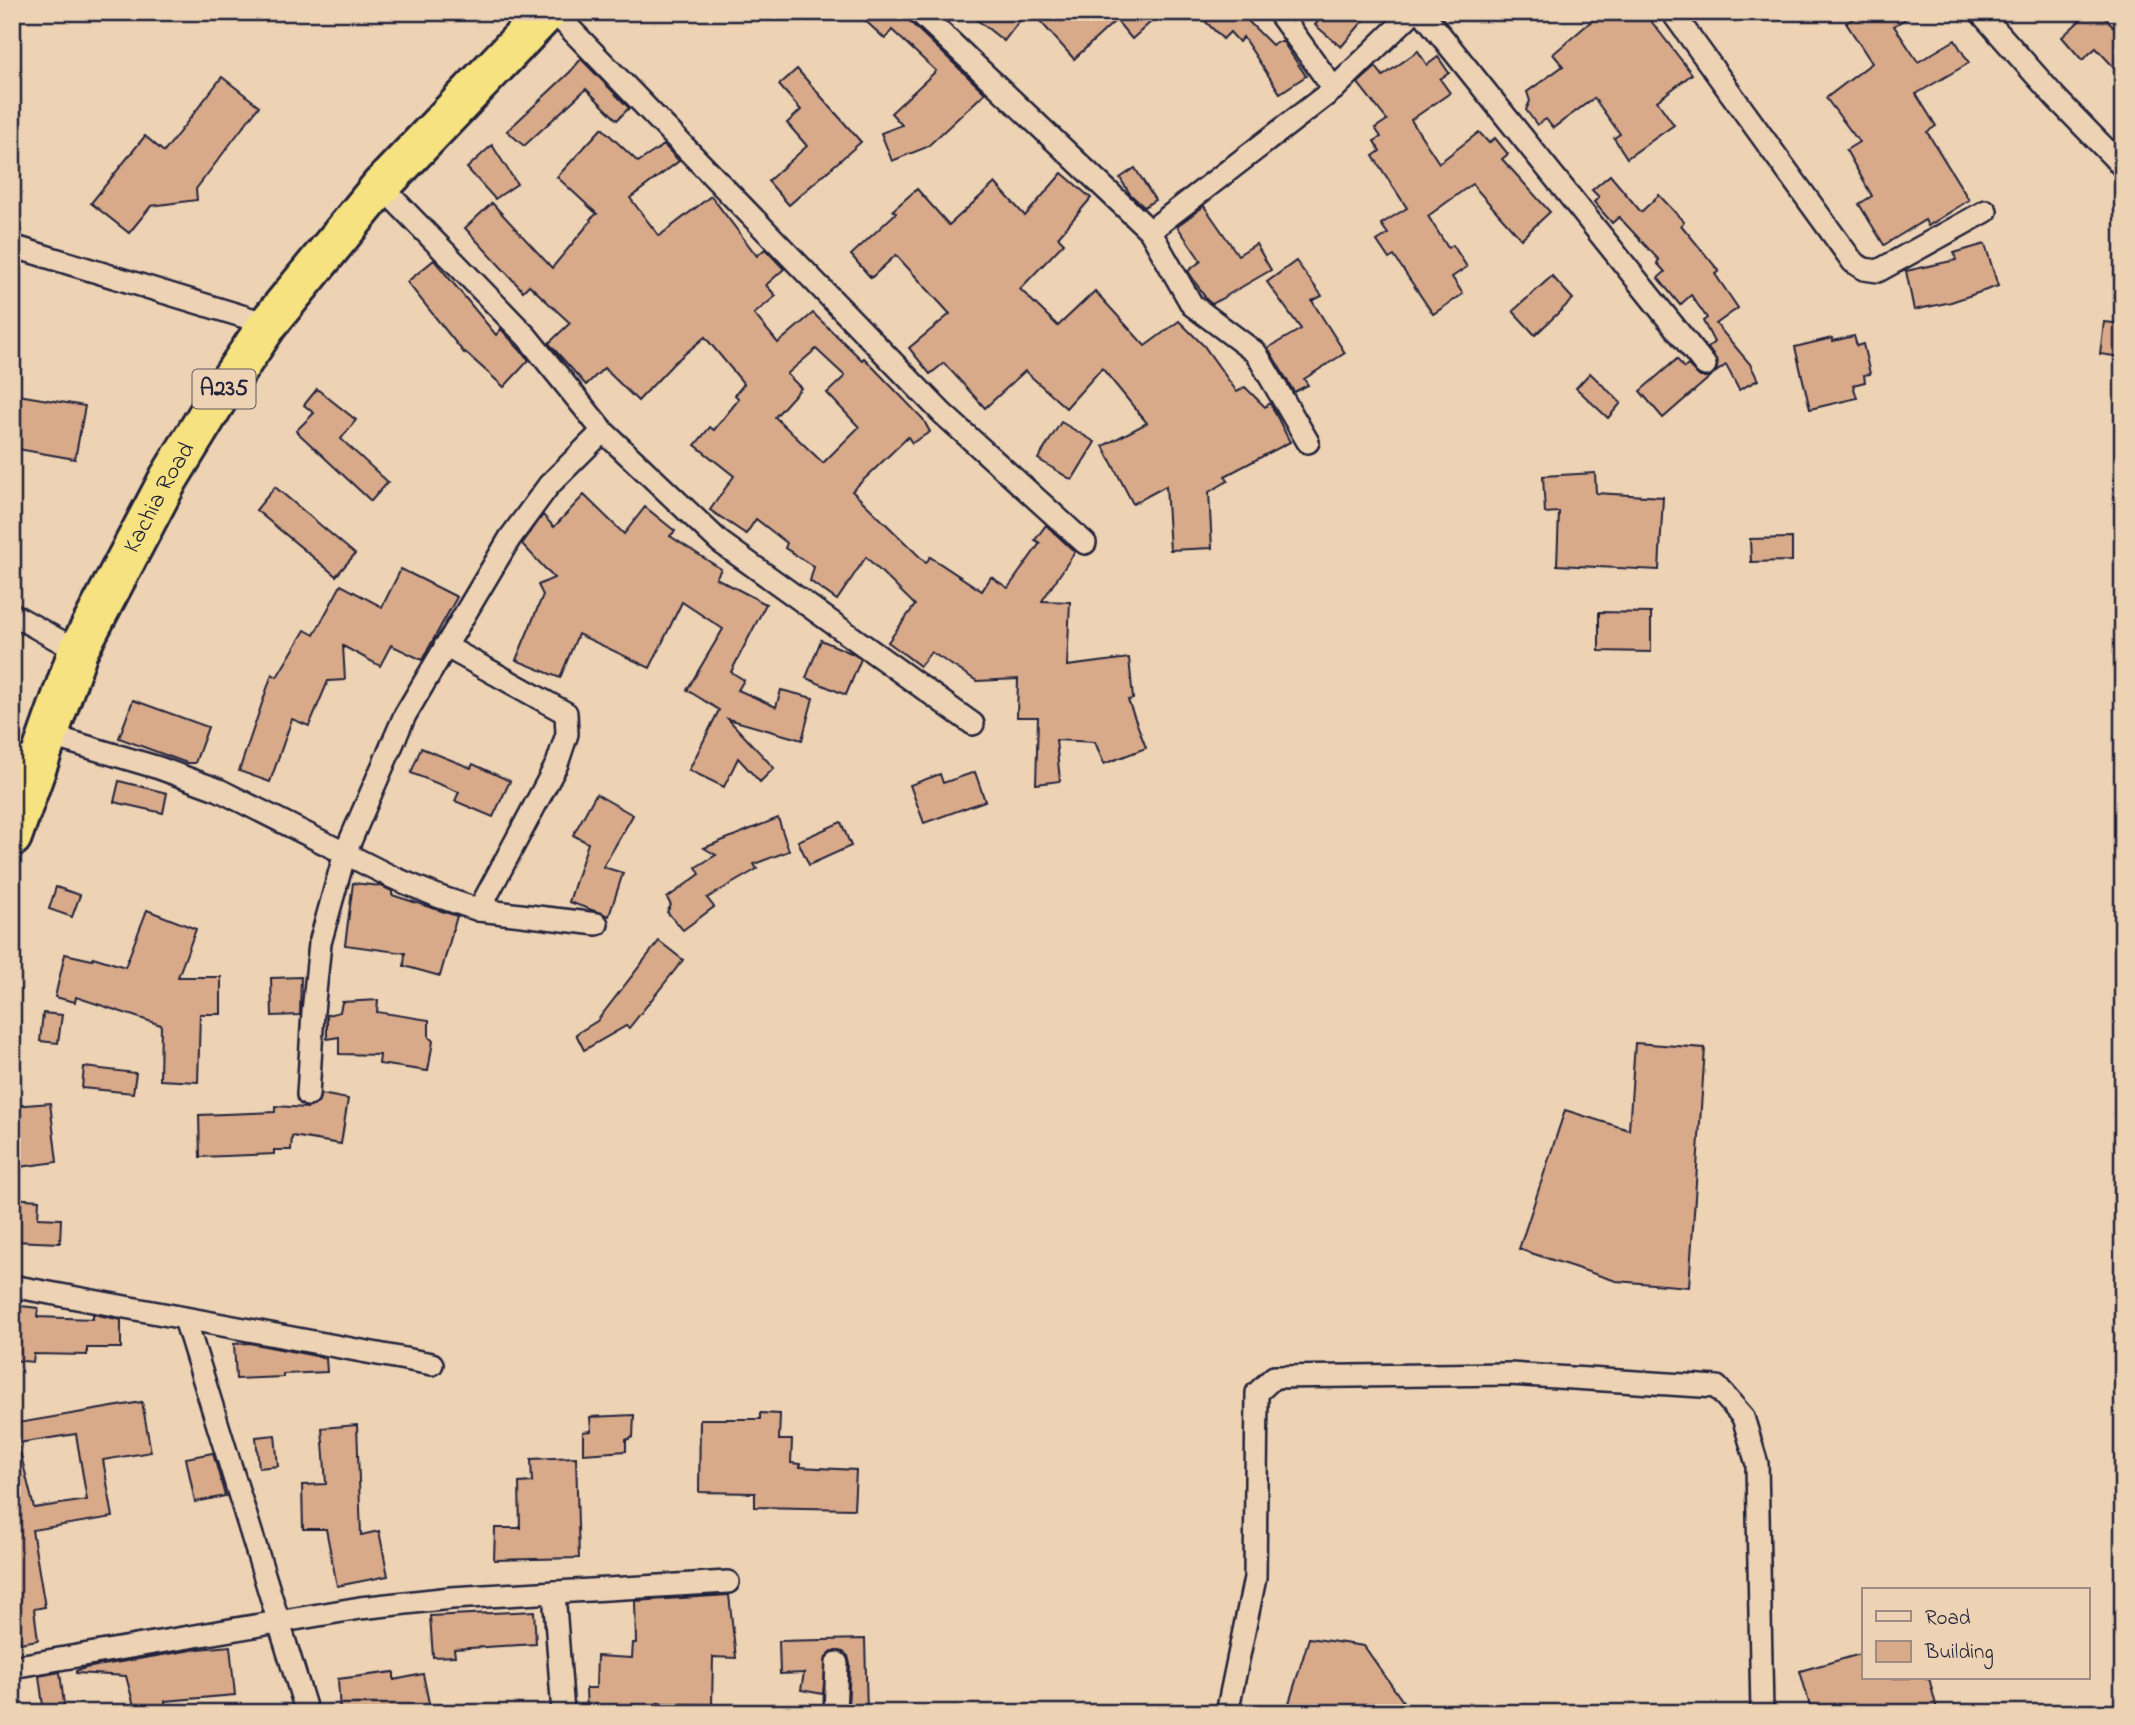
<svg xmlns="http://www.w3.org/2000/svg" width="2135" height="1725" viewBox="0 0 2135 1725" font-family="'Indie Flower',sans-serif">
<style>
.building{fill:#d8aa8a;stroke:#22223b;stroke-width:2;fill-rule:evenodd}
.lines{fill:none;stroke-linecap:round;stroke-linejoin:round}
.street-casing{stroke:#22223b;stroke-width:26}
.highway-casing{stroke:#22223b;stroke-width:44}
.street{stroke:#edd3b4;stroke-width:21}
.highway{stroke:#f6e281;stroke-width:38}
.labels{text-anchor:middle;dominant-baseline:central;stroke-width:6;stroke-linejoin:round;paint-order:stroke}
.shield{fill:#edd3b4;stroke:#5f575f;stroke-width:2}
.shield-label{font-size:23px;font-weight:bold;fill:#22223b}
.street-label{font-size:24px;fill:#22223b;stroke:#edd3b4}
</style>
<rect width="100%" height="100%" fill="#edd3b4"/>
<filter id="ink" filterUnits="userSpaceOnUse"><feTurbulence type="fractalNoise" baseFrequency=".0143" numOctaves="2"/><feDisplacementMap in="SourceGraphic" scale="14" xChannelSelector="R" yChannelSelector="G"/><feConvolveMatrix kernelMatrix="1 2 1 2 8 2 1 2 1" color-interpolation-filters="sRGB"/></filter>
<g filter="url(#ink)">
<g class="building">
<path d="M856,12H906L910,22L985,93L927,147L892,161L881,133L902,125L891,113L936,71L892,30L885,39Z"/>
<path d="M967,12H1026L1004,41Z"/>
<path d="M1032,12H1162L1132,39L1116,20L1074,59Z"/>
<path d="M1196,12H1249L1244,17L1272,45L1276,42H1283L1306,76L1280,93L1243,37L1239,42L1230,32L1223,39Z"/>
<path d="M1326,12H1371L1341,47L1315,25Z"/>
<path d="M1602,12H1644L1692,74L1657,101L1674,125L1627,158L1614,138L1620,134L1594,98L1553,128L1546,119L1537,125L1526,110L1530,101L1527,92L1563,66L1553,54Z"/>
<path d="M1863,12H1916L1894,26L1918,62L1955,40L1969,63L1916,94L1936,126L1927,132L1969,200L1928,226L1925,220L1884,245L1859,204L1872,196L1846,150L1859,142L1826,98L1872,63L1846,23Z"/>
<path d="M2089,12H2100L2123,38V77L2096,48L2082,60L2062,37Z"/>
<path d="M1418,51L1427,65L1438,57L1449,73L1440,79L1450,93L1411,120L1439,163L1479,132L1489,143L1495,138L1508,154L1502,159L1550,212L1521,239L1472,184L1428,216L1448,248L1453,245L1467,267L1452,277L1463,294L1433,314L1394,256L1389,259L1377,241L1388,234L1381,224L1407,208L1373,156L1380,151L1374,141L1381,137L1375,128L1387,120L1358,83L1376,67L1383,76Z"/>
<path d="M581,59L629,108L617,120L586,89L524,146L507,131L570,72Z"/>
<path d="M797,69L861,142L789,205L768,181L807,146L787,123L801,110L779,85Z"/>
<path d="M222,77L259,106L196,189L197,200L151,206L129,233L91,203L145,136L164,152Z"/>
<path d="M602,128L638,162L664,145L679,161L630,198L659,236L711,196L757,256L765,249L784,269L766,285L776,296L754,314L778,343L813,313L862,360L864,358L923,419L930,432L912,443L908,437L852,491L926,563L930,557L982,591L991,577L1008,588L1040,543L1035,540L1046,525L1075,552L1042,601L1070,602L1067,666L1129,658L1133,699L1128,700L1146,748L1104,764L1095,742L1056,740L1060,781L1036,784L1038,717H1017L1018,679L977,681L931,652L920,666L888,642L915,605L866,557L837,600L810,581L814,567L785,548L787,543L756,519L746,534L710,510L734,476L695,445L710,427L714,430L739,399L735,395L744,384L705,337L674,363L638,401L604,368L586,385L553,348L549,343L570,323L529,285L523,291L465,228L492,203L552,268L591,221L590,219L597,214L557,177ZM816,349L845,376L827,393L859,427L823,463L775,417L801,388L787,374Z"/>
<path d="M492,145L517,184L495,199L467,168Z"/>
<path d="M1135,168L1155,200L1144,207L1130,194L1120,178Z"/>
<path d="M1062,173L1091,198L1058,237L1064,243L1020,289L1058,326L1095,291L1145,346L1179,321L1204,346L1237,392L1245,387L1265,407L1270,403L1290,442L1225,476L1228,481L1209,492L1212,548L1170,550L1166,486L1133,504L1103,446L1147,423L1102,368L1066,408L1025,371L985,408L944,363L930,374L909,348L950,314L896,255L871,278L851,255L896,213L893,210L917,189L949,225L995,183L1025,216Z"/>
<path d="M1610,175L1641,212L1659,195L1684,222L1681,225L1719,271L1715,274L1738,308L1716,324L1750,364L1758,380L1739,390L1726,365L1716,372L1718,362L1708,348L1714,342L1703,321L1707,318L1691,295L1680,305L1658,278L1665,272L1657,263L1659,260L1619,217L1612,223L1594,202L1599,197L1592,190Z"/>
<path d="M1204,206L1238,255L1256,244L1271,270L1212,304L1207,300L1188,271L1201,261L1177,226Z"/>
<path d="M1985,244L1998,286L1951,302L1914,310L1906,271L1956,260L1954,253Z"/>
<path d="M434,260L496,335L501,329L529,360L504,387L465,352L464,353L407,282Z"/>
<path d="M1296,261L1322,296L1312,301L1345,353L1304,379L1308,385L1294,392L1268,348L1301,329L1267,282Z"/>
<path d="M1552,276L1573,299L1535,335L1513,311Z"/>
<path d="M2104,322L2123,324L2121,357L2100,354Z"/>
<path d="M1854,336L1857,346L1863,344L1870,374L1864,375L1865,382L1853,385L1857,398L1810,409L1795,347L1832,338L1833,341Z"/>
<path d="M1677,359L1684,368L1688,365L1700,377H1710L1663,418L1640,391Z"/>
<path d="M1590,373L1621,403L1608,418L1576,388Z"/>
<path d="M317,389L356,420L341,439L388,482L371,501L296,431L314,413L304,405Z"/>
<path d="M12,394L85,406L75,459L12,448Z"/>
<path d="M1061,422L1095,442L1072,480L1038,459Z"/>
<path d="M1595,473L1596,493L1663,497L1659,570L1557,565L1559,512L1545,513L1543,476Z"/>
<path d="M275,487L355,554L336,576L256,510Z"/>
<path d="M584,495L624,534L645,507L675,531L670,536L721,569L716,578L766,604L731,672L744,680L738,690L776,707L781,690L813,698L802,740L728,719L774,768L760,782L738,758L724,787L689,770L719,710L687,690L723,629L682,602L650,668L578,634L560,678L516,660L543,595L538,585L554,578L522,544L543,515L554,527Z"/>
<path d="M1792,538V561L1751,562L1750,539Z"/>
<path d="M401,569L457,597L422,660L391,645L380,666L343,646L345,680L328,681L309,726L292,719L270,782L239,771L272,674L277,677L305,630L314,635L341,585L382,607Z"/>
<path d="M1599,612L1651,613V652L1599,651Z"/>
<path d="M821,640L851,653L861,659L846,695L806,678Z"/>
<path d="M133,700L208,727L195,763H187L119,738Z"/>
<path d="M421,748L471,768L473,764L510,781L493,817L455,801L459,792L411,773Z"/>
<path d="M975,772L985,801L924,823L910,785L940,774L943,783Z"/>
<path d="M119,781L167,793L163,813L114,802Z"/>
<path d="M596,794L633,815L603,867L623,873L609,916L569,902L588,843L573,835Z"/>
<path d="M778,818L789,851L754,864L757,869L707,898L714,907L683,930L667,912L671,905L667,898L700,874L696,867L716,855L704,848Z"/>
<path d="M841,822L851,846L809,865L798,841Z"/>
<path d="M353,883L381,886L392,891V895L457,916L440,976L404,966L405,953L345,945Z"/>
<path d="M56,887L80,895L72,917L49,909Z"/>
<path d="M147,910L196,929L178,977H221V1014H200L198,1082L160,1080L161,1025L76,997L75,1002L55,997L65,954L92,960L93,957L125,967Z"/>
<path d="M659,941L683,960L629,1028L626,1026L584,1050L576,1034L597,1021Z"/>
<path d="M301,977L300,1015L272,1016L271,978Z"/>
<path d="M378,1000L377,1012L429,1020V1037L433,1041L428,1071L379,1064L380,1055L339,1054V1037L327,1039V1015L340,1012L342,1002Z"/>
<path d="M43,1013L62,1015L58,1043L40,1041Z"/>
<path d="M1635,1043L1705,1048L1689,1287L1616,1281L1519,1249L1565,1110L1629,1130Z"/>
<path d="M84,1067L136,1073L133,1093L82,1088Z"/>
<path d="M321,1094L348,1099L341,1144L292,1136L291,1150H274V1154L200,1157L199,1115L275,1112V1106L308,1108L318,1103Z"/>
<path d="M50,1103L57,1162L12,1168V1127L15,1126L14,1106Z"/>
<path d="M12,1198L39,1200L38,1218L61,1219L60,1243L12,1241Z"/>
<path d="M12,1305L38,1308L37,1317L93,1319V1314L121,1320V1348H87V1355L34,1354L33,1362L12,1360Z"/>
<path d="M249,1343L326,1358L327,1372L283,1374V1377L236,1379L234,1344Z"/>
<path d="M142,1402L151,1452L103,1460L113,1517L32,1530L45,1607L34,1609L38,1640L20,1643L12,1595V1448L19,1447L34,1508L87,1500L76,1434L12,1444V1424Z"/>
<path d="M760,1413L780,1414L779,1440H792L791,1463L801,1464L800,1467L856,1470L854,1509L755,1507V1493L699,1492L700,1419H760Z"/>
<path d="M634,1415L633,1437L626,1440V1451L583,1454V1432L591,1431L590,1417Z"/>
<path d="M357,1425L361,1535L379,1531L388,1576L337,1586L326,1529H303L302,1485L326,1484L322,1428Z"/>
<path d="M275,1435L278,1466L259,1468L256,1437Z"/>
<path d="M213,1453L225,1496L195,1502L186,1458Z"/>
<path d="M576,1457L579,1558L494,1560L495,1528H520L519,1483L532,1482L531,1459Z"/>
<path d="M729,1595L736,1658L713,1657L712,1705L657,1703V1713H587L586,1688H596L597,1656L632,1658L633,1643H636L635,1601Z"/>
<path d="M534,1611L536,1644L454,1649L455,1656L433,1657L430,1616Z"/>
<path d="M1309,1638L1364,1646L1411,1713H1286Z"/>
<path d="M865,1639L867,1713H848L850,1664L848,1656L843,1652L832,1651L826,1657L823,1694L801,1690L804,1673L780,1674L779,1641Z"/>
<path d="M230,1646L235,1695L165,1701L166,1713H136L126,1676L76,1673V1671L85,1668L198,1649Z"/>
<path d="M1864,1653V1678H1929L1938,1713H1812L1800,1671Z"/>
<path d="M60,1672L65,1713H44L39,1676Z"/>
<path d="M394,1672V1680L423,1674L431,1713H340L338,1679Z"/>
</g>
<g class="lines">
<defs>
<g id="street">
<path d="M554,12L942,413L1085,543"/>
<path d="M919,12L1150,231L1192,305L1256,353L1308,442"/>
<path d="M1278,12L1334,89"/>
<path d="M1422,12L1705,365"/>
<path d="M1672,12L1853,262L1864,269L1878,271L1986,211"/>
<path d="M1980,12L2056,98L2123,167"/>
<path d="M381,186L527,337L603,431L720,542L973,724"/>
<path d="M1150,231L1334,89L1413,12"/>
<path d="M12,246L268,324"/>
<path d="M12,614L78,651"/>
<path d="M445,646L566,713L567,734L557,764L479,910"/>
<path d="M48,735L159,768L219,790L394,878L440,897L479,910L597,924"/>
<path d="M12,756L38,762"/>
<path d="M308,1095L313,1012L320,943L345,853L405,715L510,538L549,485L603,431"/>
<path d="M12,1286L432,1364"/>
<path d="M185,1319L307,1713"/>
<path d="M554,1592L563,1713"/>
<path d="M12,1667L360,1608L451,1598L728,1582"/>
<path d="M835,1713L837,1663"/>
<path d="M1227,1713L1255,1578L1257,1393L1274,1377L1509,1374L1717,1387L1743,1417L1757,1464L1762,1713"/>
</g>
<g id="highway">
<path id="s1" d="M12,837L78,651L169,478L218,398L268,324L381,186L547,12"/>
</g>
</defs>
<use href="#street" class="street-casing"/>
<use href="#highway" class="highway-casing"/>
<use href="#street" class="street"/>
<use href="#highway" class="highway"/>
</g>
</g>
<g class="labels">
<rect class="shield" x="192.5" y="369.5" width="63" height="39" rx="5"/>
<g class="shield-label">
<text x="224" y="389">A235</text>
</g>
<g class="street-label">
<text stroke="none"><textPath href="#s1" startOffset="371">Kachia Road</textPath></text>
</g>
</g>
<rect width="2135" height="1725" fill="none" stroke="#edd3b4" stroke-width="42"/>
<rect x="21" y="21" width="2093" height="1683" fill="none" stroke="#22223b" stroke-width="2.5" filter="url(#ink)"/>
<rect x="1862" y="1588" width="228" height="91" fill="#edd3b4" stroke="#9c8c84" stroke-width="2"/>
<rect x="1876" y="1611" width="35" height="10" fill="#edd3b4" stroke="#9c8c84" stroke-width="2"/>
<text x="1925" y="1624" font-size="21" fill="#22223b">Road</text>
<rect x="1876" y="1641" width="35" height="21" fill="#d8aa8a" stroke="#9c8c84" stroke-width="2"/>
<text x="1925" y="1658" font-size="21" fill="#22223b">Building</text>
</svg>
